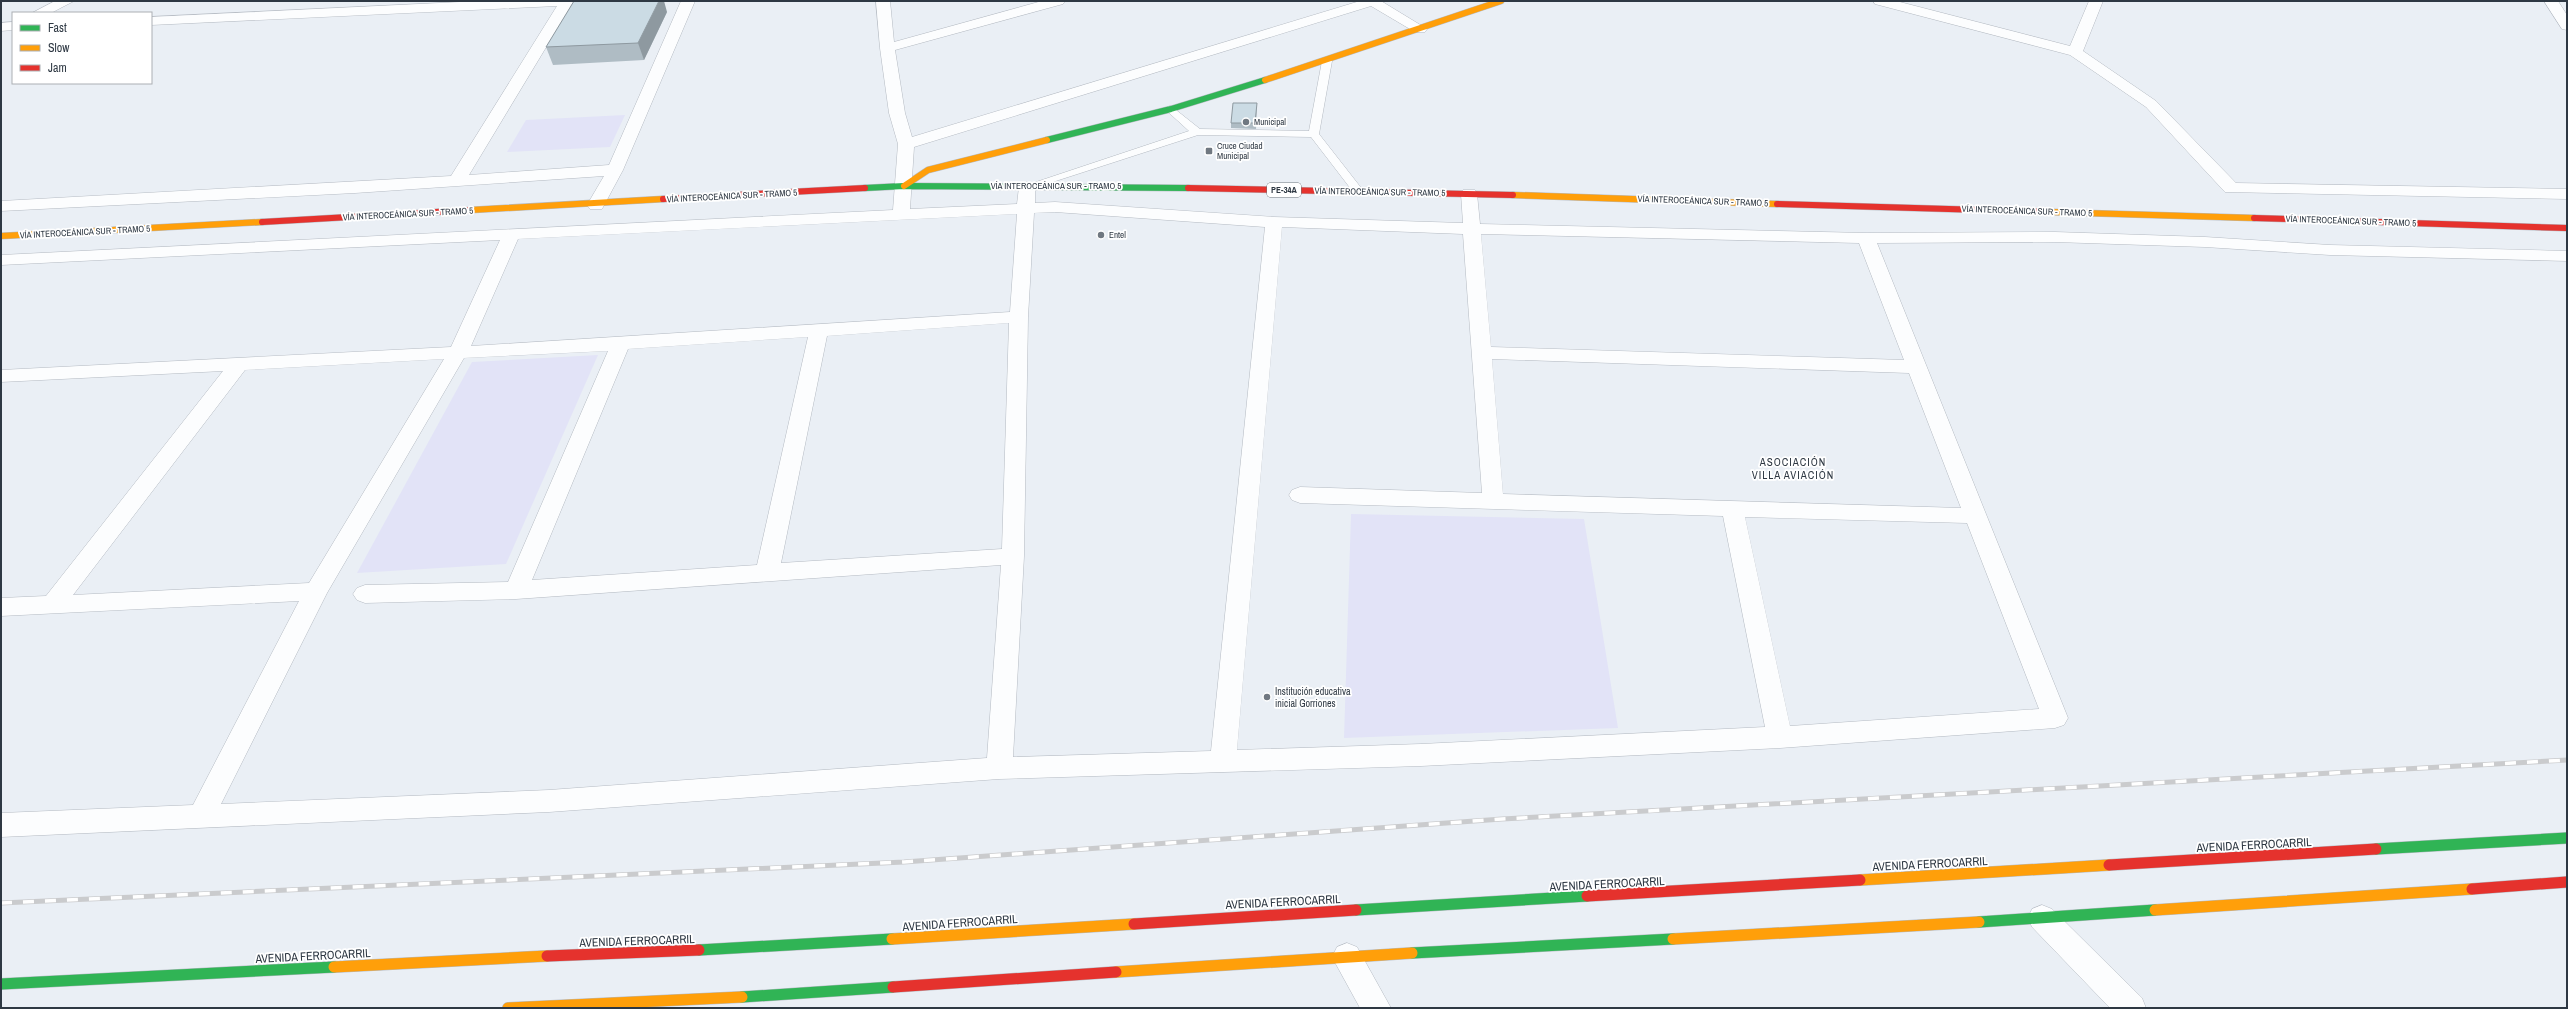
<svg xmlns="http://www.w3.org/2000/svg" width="2568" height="1009" viewBox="0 0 2568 1009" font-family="'Archivo Narrow',sans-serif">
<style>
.green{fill:#e2e3f7}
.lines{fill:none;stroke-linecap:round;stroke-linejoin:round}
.lane-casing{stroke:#b4bac2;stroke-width:1}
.street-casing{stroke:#b4bac2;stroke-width:1}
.fast-far1-casing{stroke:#b4bac2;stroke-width:7}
.fast-casing{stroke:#b4bac2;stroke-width:12}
.slow-far1-casing{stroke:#b4bac2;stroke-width:7}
.slow-casing{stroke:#b4bac2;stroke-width:12}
.jam-far1-casing{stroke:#b4bac2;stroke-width:7}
.jam-casing{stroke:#b4bac2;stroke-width:12}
.lane{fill:#fcfdfe;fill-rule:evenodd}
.street{fill:#fcfdfe;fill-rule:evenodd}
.fast-far1{stroke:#30b455;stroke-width:6}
.fast{stroke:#30b455;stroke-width:11}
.slow-far1{stroke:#ff9f0a;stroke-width:6}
.slow{stroke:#ff9f0a;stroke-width:11}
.jam-far1{stroke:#e5322d;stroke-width:6}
.jam{stroke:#e5322d;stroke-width:11}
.rail-casing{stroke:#cacbcd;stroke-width:5}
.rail{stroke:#fff;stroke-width:3.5;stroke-dasharray:11;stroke-linecap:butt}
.wall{fill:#afbcc4}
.shaded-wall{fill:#8e99a0}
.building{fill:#cbdbe4;stroke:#8e99a0}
.poi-dot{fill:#707881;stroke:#fff;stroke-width:1.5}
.labels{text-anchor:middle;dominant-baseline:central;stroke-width:3.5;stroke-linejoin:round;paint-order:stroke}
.far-poi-label{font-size:9px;fill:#2e3843;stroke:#fff;text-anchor:start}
.far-street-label{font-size:9px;fill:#2e3843;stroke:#fff}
.shield{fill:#fff;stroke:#6d747b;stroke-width:1}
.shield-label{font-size:9px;font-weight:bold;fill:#2e3843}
.poi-label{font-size:10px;fill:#2e3843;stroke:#fff;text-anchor:start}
.neighbourhood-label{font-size:11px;letter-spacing:1px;fill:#2e3843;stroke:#fff}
.near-street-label{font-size:12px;fill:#2e3843;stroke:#fff}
</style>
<rect width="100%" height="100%" fill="#eaeff5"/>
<g class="green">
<path d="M625,115L610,147L507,152L526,120Z"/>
<path d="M598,355L506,564L357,573L472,362Z"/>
<path d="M1351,514L1584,519L1618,728L1344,738Z"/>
</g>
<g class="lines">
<defs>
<path id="lane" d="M1327,58L1332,61L1319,134L1362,189V193H1354L1311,137L1198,135L1031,189H1023L1021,187L1189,131L1167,111V107L1171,106L1200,129L1309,131L1322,61Z"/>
<g id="street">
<path d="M55,1H74L51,13H32Z"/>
<path d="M481,1H574L469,175L609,165L681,1H695L623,170L602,209H590L587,205L604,176L355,193L1,211V201L451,176L557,6L151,25V17Z"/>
<path d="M876,1H890L894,42L1042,1H1065L1063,4L895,50L905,113L912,137L1360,1H1381L1427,29L1425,32H1415L1371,6L914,147L910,209L1017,204L1019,187L1027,182L1035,187V203L1055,202L1274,217L1463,223L1461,194L1463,190H1475L1477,194L1480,224L1866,233L2055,232L2205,237L2330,245L2567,251V261L2330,255L2205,247L2055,242L1877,243L2068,718L2064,725L2055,728L1780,748L1421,766L999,779L549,812L1,837V813L193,805L299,601L1,616V598L46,596L223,371L1,382V370L451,347L500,240L1,265V255L893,210L898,144L889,113L880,48ZM1055,212L1265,227L1211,751L1013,757L1024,556L1028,317L1034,213ZM1017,214L1010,312L471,346L518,239ZM1282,227L1463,234L1482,493L1300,487L1292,490L1289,495L1292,500L1300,503L1723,516L1765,727L1421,744L1237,750ZM1481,234L1859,243L1904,360L1491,347ZM1009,323L1002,549L781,563L827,336ZM808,337L757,565L532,580L628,349ZM608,351L508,582L365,585L357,588L353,594L357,600L365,603L516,599L1001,565L987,758L549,790L221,804L327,593L464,358ZM444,359L309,583L73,595L245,370ZM1492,359L1909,373L1961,508L1503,494ZM1745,517L1967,523L2039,709L1790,726Z"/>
<path d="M1873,1H1896L2070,46L2089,1H2103L2083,51L2156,101L2236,183L2567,189V199L2225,192L2146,107L2070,55L1875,4Z"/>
<path d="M2544,1H2558L2567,15V30L2562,29Z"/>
<path d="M13,22V30L1,31V23Z"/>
<path d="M2042,905L2052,909L2142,998L2146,1008H2110L2032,927L2028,918L2032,909Z"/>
<path d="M1347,943L1357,947L1391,1008H1360L1332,957L1337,947Z"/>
</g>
<g id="fast-far1">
<path d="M1047,140L1171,109L1265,80"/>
<path d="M865,188L904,186L1188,188"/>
</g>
<g id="fast">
<path d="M2376,849L2567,838"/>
<path d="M1356,910L1587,896"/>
<path d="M1979,922L2155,910"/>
<path d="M699,950L892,939"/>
<path d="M1412,953L1673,939"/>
<path d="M1,984L334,967"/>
<path d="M742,997L893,987"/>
</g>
<g id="slow-far1">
<path d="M1265,80L1501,1"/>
<path d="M904,186L928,170L1047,140"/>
<path d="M1513,195L1777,204"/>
<path d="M471,210L663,199"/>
<path d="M2051,212L2254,218"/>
<path d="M1,236L262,222"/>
</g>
<g id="slow">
<path d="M1860,880L2109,865"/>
<path d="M2155,910L2472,889"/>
<path d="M892,939L1134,924"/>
<path d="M1673,939L1979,922"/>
<path d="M334,967L547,956"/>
<path d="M1116,972L1412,953"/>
<path d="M508,1008L742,997"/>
</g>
<g id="jam-far1">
<path d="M1188,188L1513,195"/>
<path d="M663,199L865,188"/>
<path d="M1777,204L2051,212"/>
<path d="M2254,218L2567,228"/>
<path d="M262,222L471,210"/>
</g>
<g id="jam">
<path d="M2109,865L2376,849"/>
<path d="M2472,889L2567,882"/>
<path d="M1587,896L1860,880"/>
<path d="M1134,924L1356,910"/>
<path d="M547,956L699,950"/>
<path d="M893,987L1116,972"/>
</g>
</defs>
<use href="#lane" class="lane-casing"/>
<use href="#street" class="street-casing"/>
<use href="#fast-far1" class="fast-far1-casing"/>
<use href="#fast" class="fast-casing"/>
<use href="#slow-far1" class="slow-far1-casing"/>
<use href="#slow" class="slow-casing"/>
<use href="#jam-far1" class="jam-far1-casing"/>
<use href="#jam" class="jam-casing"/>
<use href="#lane" class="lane"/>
<use href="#street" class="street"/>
<use href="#fast-far1" class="fast-far1"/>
<use href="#fast" class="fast"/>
<use href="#slow-far1" class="slow-far1"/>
<use href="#slow" class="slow"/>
<use href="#jam-far1" class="jam-far1"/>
<use href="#jam" class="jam"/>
<defs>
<path id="rail" d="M1,903L904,862L1502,819L2567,760"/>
</defs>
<use href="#rail" class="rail-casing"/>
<use href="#rail" class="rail"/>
</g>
<g class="wall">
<path d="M667,12L644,60L553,65L546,47Z"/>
<path d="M1257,103L1256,129L1231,128V123Z"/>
</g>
<path class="shaded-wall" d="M659,1H664L667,12L644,60L638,43Z"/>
<g class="building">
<path d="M574,1H659L638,43L546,47Z"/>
<path d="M1233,103H1257L1255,123H1231Z"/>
</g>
<g class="poi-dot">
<circle cx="1246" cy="122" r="4"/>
<rect x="1205" y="147" width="8" height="8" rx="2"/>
<circle cx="1101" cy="235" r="4"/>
<circle cx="1267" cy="697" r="4"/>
</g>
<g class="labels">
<g class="far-poi-label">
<text x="1254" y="122">Municipal</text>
<text x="1217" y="146">Cruce Ciudad<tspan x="1217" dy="10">Municipal</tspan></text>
<text x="1109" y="235">Entel</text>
</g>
<g class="far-street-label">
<text x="1056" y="186">VÍA INTEROCEÁNICA SUR - TRAMO 5</text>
<text transform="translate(1380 192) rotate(1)">VÍA INTEROCEÁNICA SUR - TRAMO 5</text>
<text transform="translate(732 196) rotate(-3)">VÍA INTEROCEÁNICA SUR - TRAMO 5</text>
<text transform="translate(1703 201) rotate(2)">VÍA INTEROCEÁNICA SUR - TRAMO 5</text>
<text transform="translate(2027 211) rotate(2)">VÍA INTEROCEÁNICA SUR - TRAMO 5</text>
<text transform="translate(408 214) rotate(-3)">VÍA INTEROCEÁNICA SUR - TRAMO 5</text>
<text transform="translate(2351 221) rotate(2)">VÍA INTEROCEÁNICA SUR - TRAMO 5</text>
<text transform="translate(85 232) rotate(-3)">VÍA INTEROCEÁNICA SUR - TRAMO 5</text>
</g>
<rect class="shield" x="1267" y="183" width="34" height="14" rx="3"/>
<g class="shield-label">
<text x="1284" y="190">PE-34A</text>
</g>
<g class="poi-label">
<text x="1275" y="691">Institución educativa<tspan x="1275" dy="12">inicial Gorriones</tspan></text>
</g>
<g class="neighbourhood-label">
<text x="1793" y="462">ASOCIACIÓN<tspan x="1793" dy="13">VILLA AVIACIÓN</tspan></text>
</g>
<g class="near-street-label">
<text transform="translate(2254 845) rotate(-3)">AVENIDA FERROCARRIL</text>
<text transform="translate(1930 864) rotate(-3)">AVENIDA FERROCARRIL</text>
<text transform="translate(1607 884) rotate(-3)">AVENIDA FERROCARRIL</text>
<text transform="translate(1283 902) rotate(-3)">AVENIDA FERROCARRIL</text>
<text transform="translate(960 923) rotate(-4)">AVENIDA FERROCARRIL</text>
<text transform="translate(637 941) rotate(-2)">AVENIDA FERROCARRIL</text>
<text transform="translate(313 956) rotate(-3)">AVENIDA FERROCARRIL</text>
</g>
</g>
<rect width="2568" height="1009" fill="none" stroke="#2e3843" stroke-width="4"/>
<rect x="12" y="12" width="140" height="72" fill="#ffffff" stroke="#abafb4"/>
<rect x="20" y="25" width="20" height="6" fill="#30b455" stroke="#abafb4"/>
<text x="48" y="32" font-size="12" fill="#2e3843">Fast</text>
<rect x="20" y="45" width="20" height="6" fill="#ff9f0a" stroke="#abafb4"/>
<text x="48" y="52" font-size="12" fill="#2e3843">Slow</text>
<rect x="20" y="65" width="20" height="6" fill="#e5322d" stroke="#abafb4"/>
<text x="48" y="72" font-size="12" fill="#2e3843">Jam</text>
</svg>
